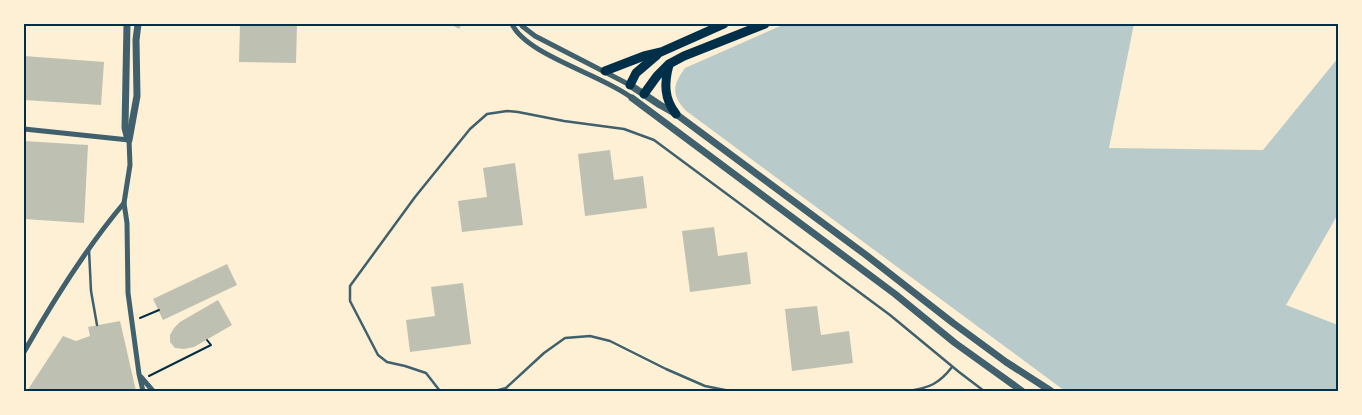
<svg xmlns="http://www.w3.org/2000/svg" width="1362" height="415" viewBox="0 0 1362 415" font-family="'Titillium Web',sans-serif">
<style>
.green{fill:#b9caca}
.building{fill:#bec0b2}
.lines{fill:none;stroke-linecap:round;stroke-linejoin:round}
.path{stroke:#003049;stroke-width:2}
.service{stroke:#3f606c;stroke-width:2.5}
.minor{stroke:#3f606c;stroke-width:5}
.tertiary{stroke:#3f606c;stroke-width:7}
.primary{stroke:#003049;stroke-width:9}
.neatline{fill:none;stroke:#003049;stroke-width:2}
</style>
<rect width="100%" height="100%" fill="#fdf0d5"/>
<path class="green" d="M785,24H1134L1109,148L1263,150L1338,58V214L1286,305L1338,325V391H1065L685,110C671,94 673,85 685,68Z"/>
<g class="building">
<path d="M92,24H116V26L92,25Z"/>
<path d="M240,24H297L296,63L239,62Z"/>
<path d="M450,24H462L459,29Z"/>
<path d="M24,56L104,62L101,105L24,100Z"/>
<path d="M24,141L88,145L84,223L24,219Z"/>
<path d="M610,150L614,180L643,176L647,208L585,216L578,154Z"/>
<path d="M515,163L523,225L462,232L458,201L487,197L483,168Z"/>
<path d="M714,227L718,256L747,252L751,284L690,292L682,231Z"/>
<path d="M227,264L237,285L163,320L153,299Z"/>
<path d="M463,283L471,344L410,352L406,320L435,316L431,287Z"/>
<path d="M218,300L232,325L194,347L184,349L175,348L170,342V335L174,328L180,322Z"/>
<path d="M817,306L821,335L849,331L853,363L792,371L785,309Z"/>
<path d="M120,321L136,391H27L63,336L76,341L90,336L88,327Z"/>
</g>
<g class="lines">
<g class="path">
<path d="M140,318L159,310"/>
<path d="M149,376L211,345L207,340"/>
</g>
<g class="service">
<path d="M89,250L91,291L97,325"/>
<path d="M440,391L426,373L405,366L387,362L378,355L350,301V286L415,197L470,129L487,114L507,111L518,112L564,121L624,129L654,140L890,315L959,372L984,391"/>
<path d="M495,391L506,388L544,353L565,338L590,336L610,341L666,369L705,386L730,391"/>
<path d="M908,391C929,388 939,384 952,367"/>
</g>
<g class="minor">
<path d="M512,24C526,55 603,75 632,98"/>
<path d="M521,24L522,26L535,36L630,85"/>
<path d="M24,129L129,140L130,165L124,203L127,223L128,293L139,374L143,391"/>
<path d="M24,352C53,301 86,248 124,203"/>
<path d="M141,377L153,391"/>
</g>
<g class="tertiary">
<path d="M127,24L125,128L127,136"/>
<path d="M630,85L660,105L676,114L866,255L953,323L1006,362L1051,391"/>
<path d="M632,98L895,294L955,343L1022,391"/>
<path d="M129,140L137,96L136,40L138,24"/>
</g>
<g class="primary">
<path d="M669,65C664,83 664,99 676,114"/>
<path d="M605,71L644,56L661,52L724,24"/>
<path d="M630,85L636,73L657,55"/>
<path d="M644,94L657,76L669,64L684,56L765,24"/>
</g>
</g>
<rect width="1362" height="415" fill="none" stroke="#fdf0d5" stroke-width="50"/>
<rect x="25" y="25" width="1312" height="365" class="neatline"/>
</svg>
